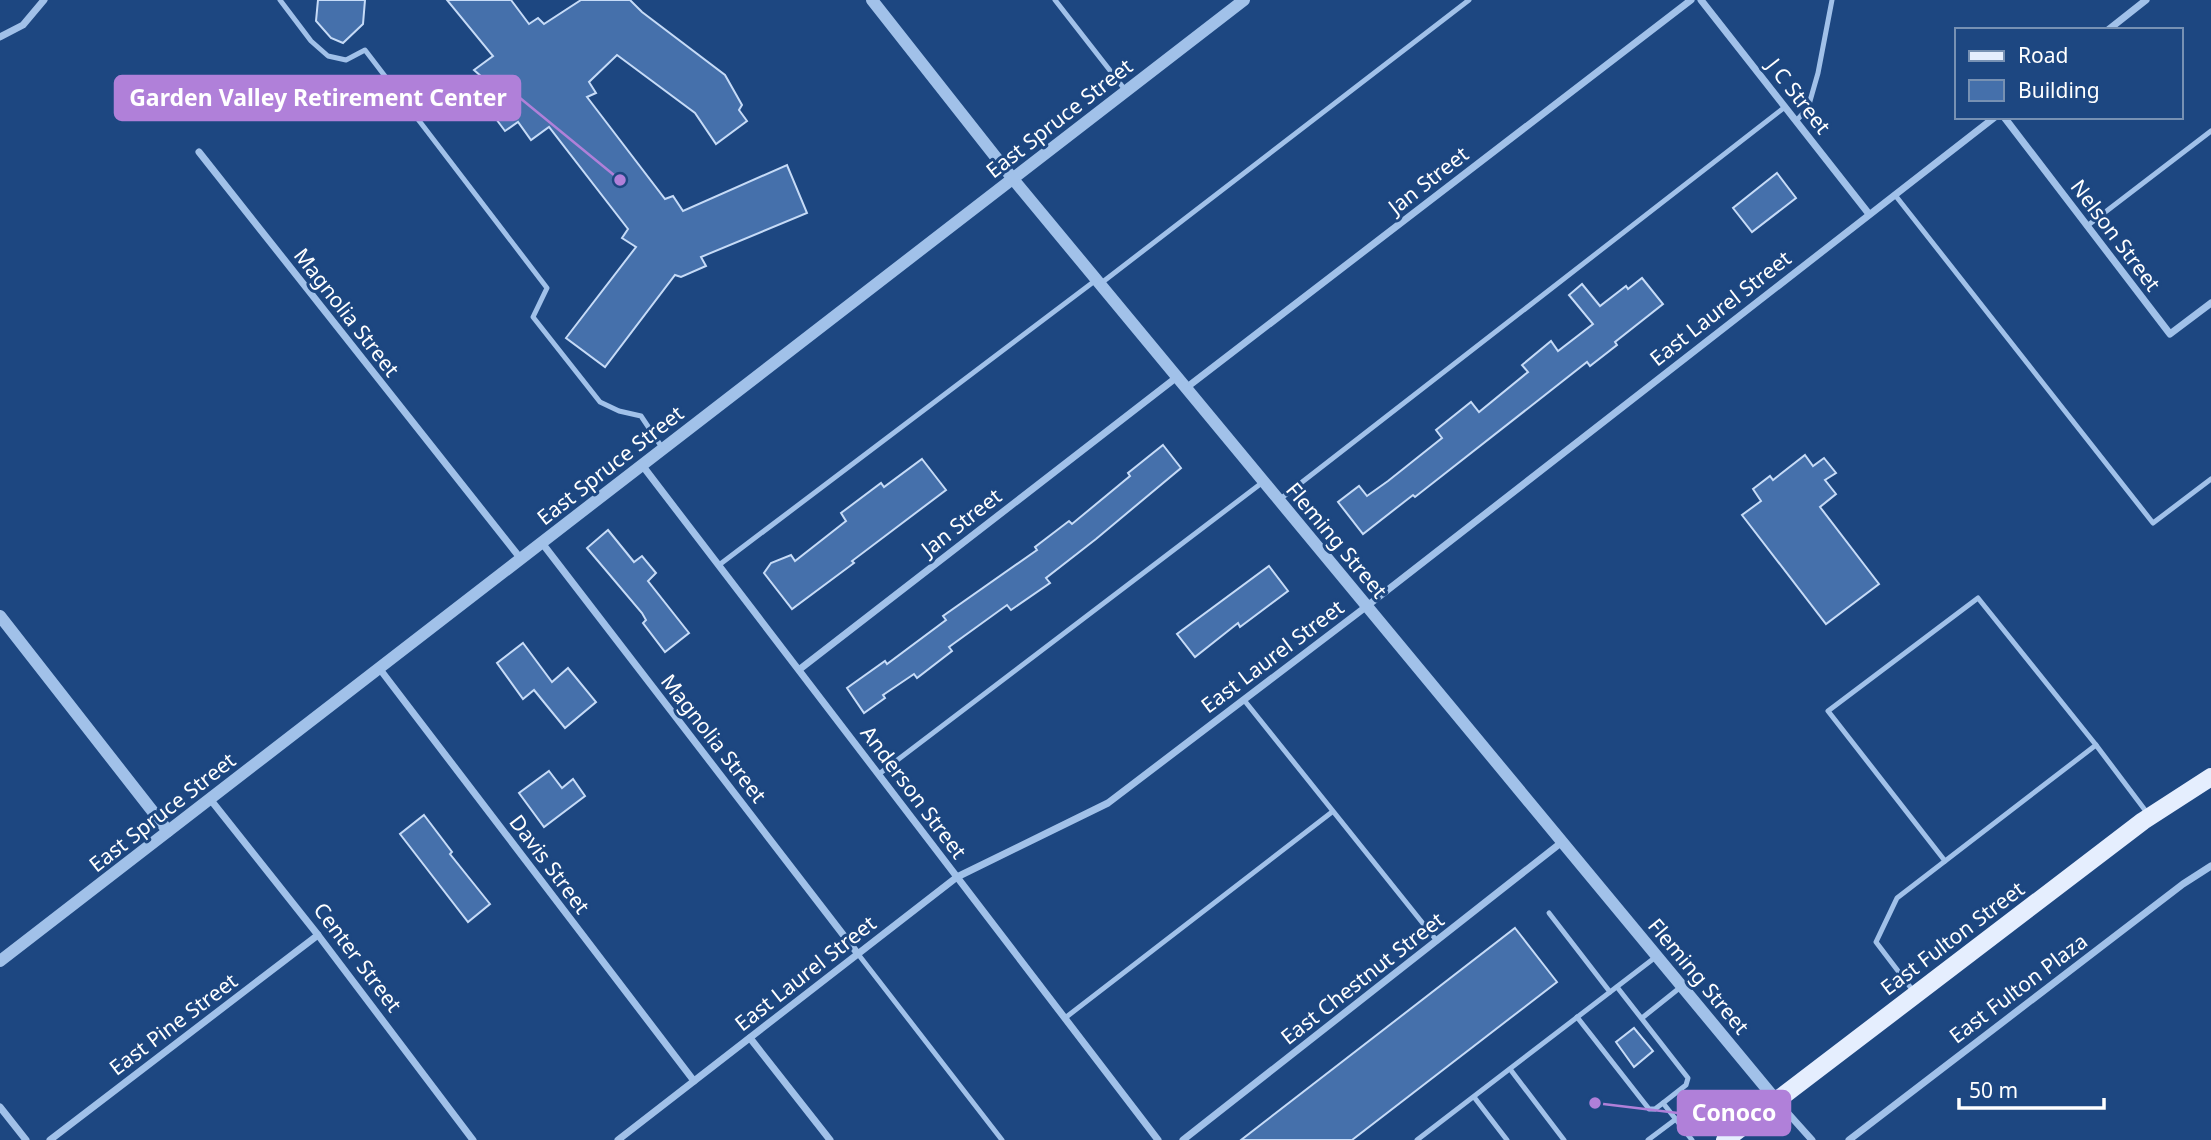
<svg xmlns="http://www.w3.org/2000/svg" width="2211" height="1140" viewBox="0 0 2211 1140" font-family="'Noto Sans',sans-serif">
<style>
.building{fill:#4570ab;stroke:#c6dbf7;stroke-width:2}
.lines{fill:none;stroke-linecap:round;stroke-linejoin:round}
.service{stroke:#a1c1e9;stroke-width:5}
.minor{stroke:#a1c1e9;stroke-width:7}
.tertiary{stroke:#a1c1e9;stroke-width:12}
.primary{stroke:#e5eefe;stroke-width:18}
.labels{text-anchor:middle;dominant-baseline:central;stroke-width:6;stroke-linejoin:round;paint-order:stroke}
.street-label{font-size:21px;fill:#fff;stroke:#1d4781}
.leader{fill:none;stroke:#b080d9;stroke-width:2.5}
.callout-dot{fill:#b080d9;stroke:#1d4781;stroke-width:2.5}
.callout{fill:#b080d9;stroke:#b080d9;stroke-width:2.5}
.callout-label{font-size:23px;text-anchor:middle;font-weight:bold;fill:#fff}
</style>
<rect width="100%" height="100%" fill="#1d4781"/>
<g class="building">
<path d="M318,0H365L363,24L343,43L331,38L316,21Z"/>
<path d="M447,0H511L529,24L538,18L544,24L581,0H630L642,12L725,75L742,105L739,110L747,121L716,144L695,113L617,55L589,82L596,93L587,97L665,199L673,196L683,211L787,165L807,213L701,257L706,266L681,277L675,275L605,367L566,338L636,247L622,238L628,229L549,127L531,140L518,122L505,131L479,96L490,84L474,70L493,56Z"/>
<path d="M1777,173L1796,198L1752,232L1733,208Z"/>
<path d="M1642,278L1663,304L1615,342L1617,345L1590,366L1587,362L1415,497L1413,495L1363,534L1338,502L1359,486L1367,496L1388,481L1442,438L1436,430L1471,402L1479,412L1528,372L1522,365L1551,341L1558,351L1593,324L1569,295L1582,284L1600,306L1626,286L1628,289Z"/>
<path d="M1163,445L1181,468L1096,539L1046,578L1050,583L1011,610L1007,605L949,647L952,651L917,678L914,674L883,695L885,698L864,713L847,688L885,661L887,664L946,620L943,616L1037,550L1035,547L1069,521L1072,524L1130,476L1128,473Z"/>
<path d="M1805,455L1813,466L1824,458L1836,473L1825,480L1836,494L1820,507L1879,584L1826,624L1742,515L1761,501L1753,489L1770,476L1773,480Z"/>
<path d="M922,459L946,490L852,561L854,563L792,609L764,573L771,563L791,555L795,561L846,521L841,513L881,483L884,487Z"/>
<path d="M608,530L634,562L642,556L656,573L648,581L689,633L665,652L643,623L646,620L642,613L587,548Z"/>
<path d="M1269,566L1288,591L1240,627L1238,623L1195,657L1177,634Z"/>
<path d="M523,643L552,682L568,668L596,702L565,728L534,690L523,699L497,663Z"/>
<path d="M549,771L562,788L573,779L585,796L544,827L519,793Z"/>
<path d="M424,815L452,852L450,854L490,904L468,922L400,834Z"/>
<path d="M1515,928L1557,982L1352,1140H1241Z"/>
<path d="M1634,1028L1653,1051L1634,1067L1616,1042Z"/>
</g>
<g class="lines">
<g class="service">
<path d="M280,0L311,41L328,56L346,60L365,50L547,288L533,317L600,402L619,411L641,416L663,449"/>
<path d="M1055,0L1126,91"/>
<path d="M1796,121L1808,108L1818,73L1832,0"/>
<path d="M1895,195L2153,523L2211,479"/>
<path d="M2087,226L2211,131"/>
<path d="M1100,284L1469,0"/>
<path d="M1279,500L1785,107"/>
<path d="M719,565L1096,280"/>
<path d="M1244,700L1437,941"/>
<path d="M879,774L1263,482"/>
<path d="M1945,861L1828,711L1978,598L2096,745"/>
<path d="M1549,913L1610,992"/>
<path d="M858,954L1002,1140"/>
<path d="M1617,987L1688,1078L1686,1085L1663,1103L1692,1140"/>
<path d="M1914,992L1876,942L1897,898L2096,745L2148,814"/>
<path d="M1577,1017L1649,1109H1655L1663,1103"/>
<path d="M1065,1018L1332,812"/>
<path d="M1642,1018L1682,986"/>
<path d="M1510,1069L1564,1140"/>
<path d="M1474,1097L1507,1140"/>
<path d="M1417,1140L1657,956"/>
<path d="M1648,1140L1676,1119"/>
</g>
<g class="minor">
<path d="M1701,0L1869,214"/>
<path d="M2108,30L2146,0"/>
<path d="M0,37L23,25L44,0"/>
<path d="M2004,117L2170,334L2211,303"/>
<path d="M199,152L521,559"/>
<path d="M1186,388L1691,0"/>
<path d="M642,465L1158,1140"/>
<path d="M542,543L858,954"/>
<path d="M379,668L694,1081"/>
<path d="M800,669L1177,377"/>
<path d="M210,799L318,935L473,1140"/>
<path d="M750,1038L830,1140"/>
<path d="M1777,1101L1812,1140"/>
<path d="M0,1107L26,1140"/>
<path d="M50,1140L318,935"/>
<path d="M618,1140L957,877L1108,803L1367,606L1995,117"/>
<path d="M1183,1140L1562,842"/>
<path d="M1849,1140L2183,884L2211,866"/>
</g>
<g class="tertiary">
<path d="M872,0L1013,179L1776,1100"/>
<path d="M0,616L168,831"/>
<path d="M0,961L1244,0"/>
</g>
<path class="primary" d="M1725,1140L2143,821L2211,777"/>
</g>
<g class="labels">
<g class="street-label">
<text transform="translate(1799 96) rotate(52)">J C Street</text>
<text transform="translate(1059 118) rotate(-38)">East Spruce Street</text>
<text transform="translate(1428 180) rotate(-38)">Jan Street</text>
<text transform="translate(2116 235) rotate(53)">Nelson Street</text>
<text transform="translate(1720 308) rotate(-38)">East Laurel Street</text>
<text transform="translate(347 312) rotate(52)">Magnolia Street</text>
<text transform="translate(610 465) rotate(-38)">East Spruce Street</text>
<text transform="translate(961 522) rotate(-38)">Jan Street</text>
<text transform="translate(1337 540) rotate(50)">Fleming Street</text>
<text transform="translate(1272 656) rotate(-37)">East Laurel Street</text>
<text transform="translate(714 738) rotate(52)">Magnolia Street</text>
<text transform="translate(914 792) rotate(53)">Anderson Street</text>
<text transform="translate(162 812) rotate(-38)">East Spruce Street</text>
<text transform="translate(550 864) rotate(53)">Davis Street</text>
<text transform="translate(1952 938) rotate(-37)">East Fulton Street</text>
<text transform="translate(358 957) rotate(53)">Center Street</text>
<text transform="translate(805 973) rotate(-38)">East Laurel Street</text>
<text transform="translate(1699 976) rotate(50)">Fleming Street</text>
<text transform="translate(1362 978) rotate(-38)">East Chestnut Street</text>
<text transform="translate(2018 988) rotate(-37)">East Fulton Plaza</text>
<text transform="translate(173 1024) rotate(-37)">East Pine Street</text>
</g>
</g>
<path class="leader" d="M620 180L520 98M1595 1103L1678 1113"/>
<g class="callout-dot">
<circle cx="620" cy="180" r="7"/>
<circle cx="1595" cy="1103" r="7"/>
</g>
<g class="callout">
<rect x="115" y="76" width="405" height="44" rx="7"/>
<rect x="1678" y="1091" width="112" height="44" rx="7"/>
</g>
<g class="callout-label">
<text x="318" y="106">Garden Valley Retirement Center</text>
<text x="1734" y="1121">Conoco</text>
</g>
<rect x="1955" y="28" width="228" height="91" fill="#1d4781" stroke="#7791b3" stroke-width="2"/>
<rect x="1969" y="51" width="35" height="10" fill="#e5eefe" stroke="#7791b3" stroke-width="2"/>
<text x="2018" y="63" font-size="21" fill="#ffffff">Road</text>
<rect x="1969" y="80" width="35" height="21" fill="#4570ab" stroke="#7791b3" stroke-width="2"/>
<text x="2018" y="98" font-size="21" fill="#ffffff">Building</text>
<path d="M1959 1098v10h145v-10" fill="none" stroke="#ffffff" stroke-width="3.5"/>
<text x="1969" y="1098" font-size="21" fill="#ffffff" stroke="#1d4781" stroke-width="5" paint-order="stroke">50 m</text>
</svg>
